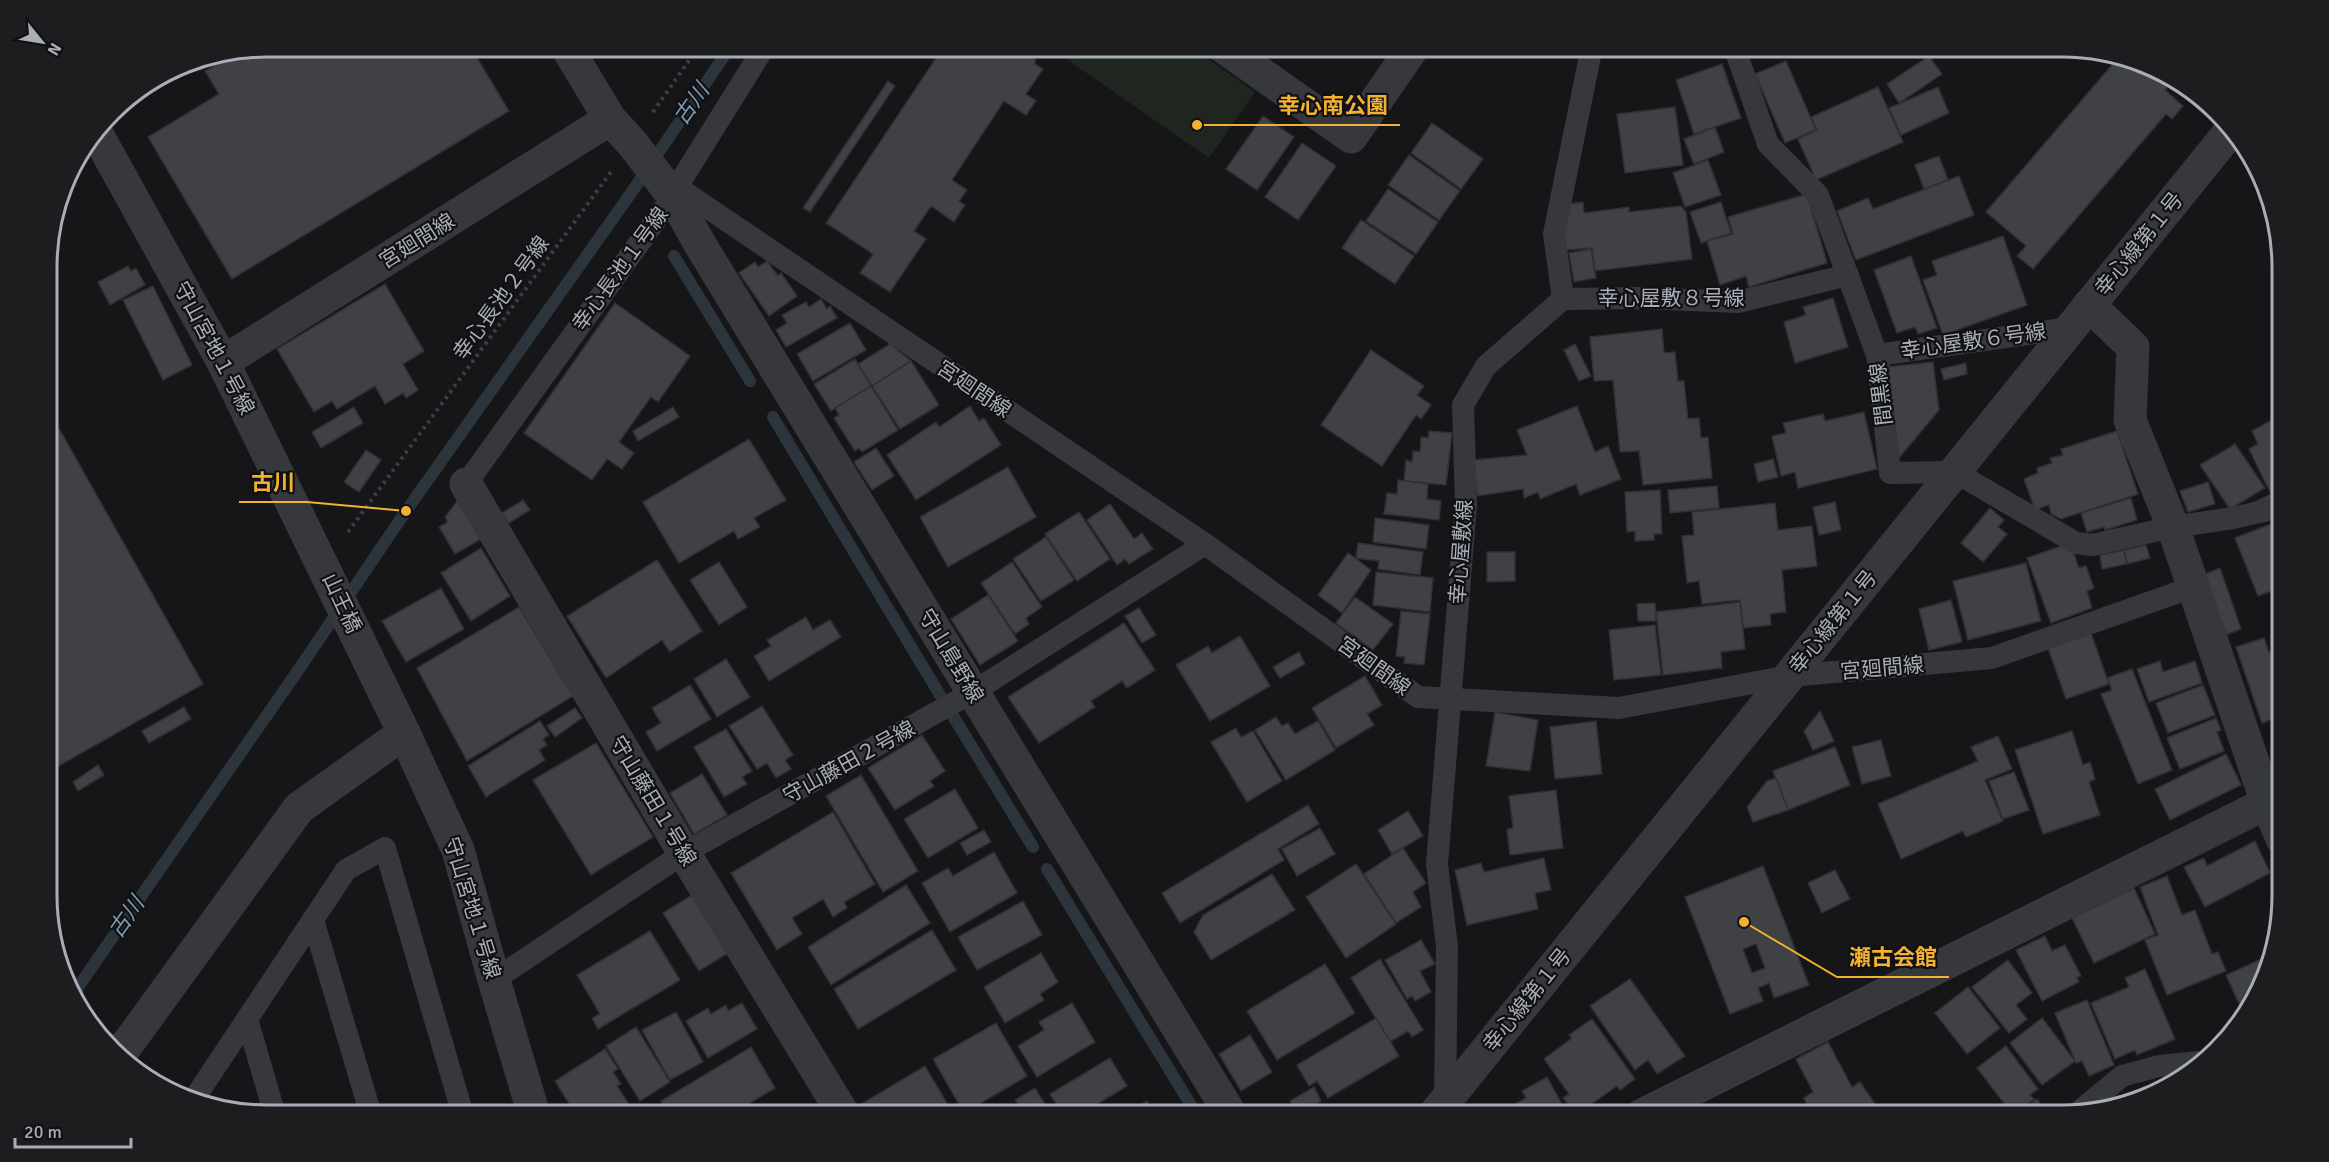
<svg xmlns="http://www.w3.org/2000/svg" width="2329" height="1162" viewBox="0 0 2329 1162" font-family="Signika,'Noto Sans JP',sans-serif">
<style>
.green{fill:#1e261f}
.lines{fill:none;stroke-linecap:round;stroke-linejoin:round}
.stream{stroke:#2c353c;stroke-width:12}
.building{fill:#404145;stroke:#303034;stroke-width:1.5;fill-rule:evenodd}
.path{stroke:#3d3f44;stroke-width:4;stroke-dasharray:3 4.5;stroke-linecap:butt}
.service{stroke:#37383d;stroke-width:22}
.minor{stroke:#37383d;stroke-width:33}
.tertiary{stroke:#37383d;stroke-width:33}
.labels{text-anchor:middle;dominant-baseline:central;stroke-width:4.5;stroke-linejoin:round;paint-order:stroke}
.street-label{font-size:21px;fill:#a8adb8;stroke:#111113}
.water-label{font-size:22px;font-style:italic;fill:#7f9bb3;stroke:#111113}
.rim{fill:none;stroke:#a8adb8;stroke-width:3}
.leader{fill:none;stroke:#f2b134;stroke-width:2}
.callout-dot{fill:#f2b134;stroke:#111113;stroke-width:2}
.callout-label{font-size:22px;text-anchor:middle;font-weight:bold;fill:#f2b134;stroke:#111113;stroke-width:4.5;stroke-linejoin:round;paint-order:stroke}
</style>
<rect width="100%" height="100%" fill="#161618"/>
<path class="green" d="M1049,47H1191L1255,92L1209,158Z"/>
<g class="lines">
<g class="stream">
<path d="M674,256L750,381"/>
<path d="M773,417L940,695"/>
<path d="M953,716L1033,847"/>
<path d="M1047,869L1197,1115"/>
<path d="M76,990L299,669L406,511L631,193L731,46"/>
</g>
</g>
<g class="building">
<path d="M267,46H470L509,111L232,279L148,137L219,94L205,71L235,53Z"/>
<path d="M603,46H619L607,54Z"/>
<path d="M944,46H1026L1036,53L1035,64L1043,69L1026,94L1036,101L1026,115L1004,101L952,180L967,190L959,201L965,205L954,222L931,206L914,231L926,239L890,292L860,273L873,254L826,223Z"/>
<path d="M1830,46H1855L1839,58Z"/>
<path d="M1929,56L1942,74L1899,103L1887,84Z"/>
<path d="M2117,59L2145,66L2169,86L2165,90L2183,106L2172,119L2166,114L2033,269L2017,256L2026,246L1986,212Z"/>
<path d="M1786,61L1816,130L1785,143L1755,74Z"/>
<path d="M1722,64L1741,118L1694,134L1676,80Z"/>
<path d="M888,81L895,86L810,212L803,208Z"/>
<path d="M1878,87L1903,142L1816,180L1798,139L1817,130L1811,117Z"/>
<path d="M1938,87L1949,113L1901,135L1889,108Z"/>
<path d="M1675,107L1683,165L1625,173L1617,114Z"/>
<path d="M1263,116L1294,137L1257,190L1226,169Z"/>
<path d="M1432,123L1483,159L1461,189L1411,153Z"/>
<path d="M1715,127L1724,152L1694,164L1684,139Z"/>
<path d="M1302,143L1336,166L1298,220L1265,197Z"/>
<path d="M1409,155L1460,191L1439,220L1388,185Z"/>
<path d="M1939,156L1948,180L1924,189L1915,165Z"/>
<path d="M1708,160L1721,195L1685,207L1673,173Z"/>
<path d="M1959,176L1974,215L1856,260L1837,211L1868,198L1873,209Z"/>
<path d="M1388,189L1438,222L1416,254L1366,221Z"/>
<path d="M1807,194L1827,263L1749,287L1746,276L1720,285L1707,241L1733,234L1728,217Z"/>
<path d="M1583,202L1584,213L1629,207V212L1681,206L1686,212L1692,259L1595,271L1592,248L1566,250L1563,226L1567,204Z"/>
<path d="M1721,202L1731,233L1701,243L1690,212Z"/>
<path d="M1361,220L1414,256L1395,284L1342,248Z"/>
<path d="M2003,236L2027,305L1943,335L1923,280L1937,275L1932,261Z"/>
<path d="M1591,249L1596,278L1574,282L1569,253Z"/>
<path d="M1911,256L1937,328L1918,334L1915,327L1897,333L1874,270Z"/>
<path d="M767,261L778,276L781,273L797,296L769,316L739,273L755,262L758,267Z"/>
<path d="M128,266L131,271L136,268L145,285L110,305L98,282Z"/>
<path d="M385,284L424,351L403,364L418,390L406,398L403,393L385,404L375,386L337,409L332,401L314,412L277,349Z"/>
<path d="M153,286L192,365L163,380L123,300Z"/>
<path d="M1833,298L1848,347L1795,363L1784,322L1806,315L1803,307Z"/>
<path d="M821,299L827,309L830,306L837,318L786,347L776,330L787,323L782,315L806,302L809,307Z"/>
<path d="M615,303L690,356L658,402L651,397L619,442L634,453L622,469L607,459L592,480L524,433Z"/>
<path d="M850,323L866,350L813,381L797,354Z"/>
<path d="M1662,329L1664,353L1675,352L1678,381H1684L1688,419L1699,418L1701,438L1708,437L1712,478L1643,485L1639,451L1620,452L1613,380L1594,381L1590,337Z"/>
<path d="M890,344L911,361L872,386L858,364Z"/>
<path d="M1575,344L1591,376L1579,381L1564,350Z"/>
<path d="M1371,350L1424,386L1417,395L1431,405L1421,419L1416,415L1382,466L1321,425Z"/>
<path d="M855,359L871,386L831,411L814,384Z"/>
<path d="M911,361L939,405L900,429L872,386Z"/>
<path d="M1933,362L1939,410L1899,458L1887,367Z"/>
<path d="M1966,363L1967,374L1944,380L1941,369Z"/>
<path d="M871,386L898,430L862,452L859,448L855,451L834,418L839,415L835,408Z"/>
<path d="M970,406L979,421L984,418L1001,445L916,500L887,455L936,422L939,427Z"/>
<path d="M1577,406L1595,452L1608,446L1621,479L1580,495L1576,484L1540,499L1538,492L1524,498L1523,489L1477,496L1474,460L1527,455L1517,430Z"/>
<path d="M47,407L203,684L48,772Z"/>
<path d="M354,407L363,423L321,448L312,432Z"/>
<path d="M673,407L679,417L638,441L633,431Z"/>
<path d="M1864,412L1877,469L1798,488L1795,472L1781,476L1772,436L1786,433L1783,423L1823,414L1825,421Z"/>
<path d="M2281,415V501L2253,503L2271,494L2249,449L2258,444L2252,431Z"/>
<path d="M1429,431L1452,433L1446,485L1404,481L1406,460L1412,462L1413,451L1420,452L1421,437L1428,438Z"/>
<path d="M2117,431L2138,494L2061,519L2051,514L2049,505L2035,510L2024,479L2038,473L2037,468L2052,463L2050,458L2063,455L2061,449Z"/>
<path d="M749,439L786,500L754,518L760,527L738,539L734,531L679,563L643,502Z"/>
<path d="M2235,444L2265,488L2230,509L2200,465Z"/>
<path d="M876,448L894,476L872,490L854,462Z"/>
<path d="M366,450L381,460L359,492L344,482Z"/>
<path d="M1773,459L1778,477L1758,482L1754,464Z"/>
<path d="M1008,467L1036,517L948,567L920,517Z"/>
<path d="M1398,480L1428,484L1427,499L1441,501L1439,520L1384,514L1387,493L1397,494Z"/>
<path d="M2208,482L2215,504L2188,512L2180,491Z"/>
<path d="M1717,486L1719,508L1670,513L1668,490Z"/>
<path d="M1660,490L1662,534H1654V540L1635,541V531L1627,532L1625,492Z"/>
<path d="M2131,498L2137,520L2105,530L2104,527L2087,532L2081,513Z"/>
<path d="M458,500L481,539L455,554L439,527L448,522L445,517Z"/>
<path d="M523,500L530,510L509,523L502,513Z"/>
<path d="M1835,502L1841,530L1819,535L1813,507Z"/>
<path d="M1775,503L1778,530L1812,526L1817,566L1782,570L1786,612L1770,614L1771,625L1743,628L1740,600L1702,604L1699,581L1687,583L1682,536L1694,535L1692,512Z"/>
<path d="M1110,504L1134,539L1142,533L1153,549L1129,564L1125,559L1117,565L1087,520Z"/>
<path d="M1990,508L2004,520L1998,527L2007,534L1983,562L1961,543Z"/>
<path d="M1079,512L1110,559L1077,581L1045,534Z"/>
<path d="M1375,518L1429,525L1426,549L1373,542Z"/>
<path d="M2281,520L2282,587L2258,596L2235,538Z"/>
<path d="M1046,537L1074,580L1041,601L1013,559Z"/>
<path d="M1358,543L1423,552L1420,575L1378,569L1379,561L1356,558Z"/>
<path d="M2070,543L2079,568L2086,566L2094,588L2087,591L2092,608L2051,623L2027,558Z"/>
<path d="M2146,545L2150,558L2127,564L2124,550Z"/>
<path d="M481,548L510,596L471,621L441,573Z"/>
<path d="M2124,550L2127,564L2102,569L2100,555Z"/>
<path d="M1487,552H1515V581L1487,582Z"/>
<path d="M1348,553L1371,570L1342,613L1318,595Z"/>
<path d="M657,560L702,631L670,652L662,640L606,678L567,616Z"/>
<path d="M719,562L747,607L719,625L690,580Z"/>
<path d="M1012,562L1042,607L1026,618L1029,624L1015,634L981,583Z"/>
<path d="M2026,563L2041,621L1968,640L1953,581Z"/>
<path d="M2220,568L2241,629L2223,636L2201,576Z"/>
<path d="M1376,572L1433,578L1430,612L1373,605Z"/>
<path d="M441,588L464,629L406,662L382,621Z"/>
<path d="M988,595L1018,641L980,665L951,619Z"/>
<path d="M1355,597L1393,624L1373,650L1336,623Z"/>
<path d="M1951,600L1962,642L1929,650L1919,609Z"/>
<path d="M1740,602L1745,649L1721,652L1722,668L1663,675L1656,612Z"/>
<path d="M1655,603L1656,621H1638L1637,604Z"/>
<path d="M519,607L573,696L467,761L417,668Z"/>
<path d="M1139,608L1156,635L1142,643L1125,616Z"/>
<path d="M1401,611L1430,614L1424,665L1404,663L1405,657L1396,656Z"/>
<path d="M806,617L813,630L830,620L841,637L769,681L754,656L771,646L767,640Z"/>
<path d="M1124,623L1155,670L1127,688L1122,681L1091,701L1095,707L1039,743L1008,697Z"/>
<path d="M1655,625L1661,675L1614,680L1609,630Z"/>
<path d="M2091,633L2109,684L2066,699L2048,648Z"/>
<path d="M1240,636L1270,686L1210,721L1176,665L1208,646L1212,653Z"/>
<path d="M2264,638L2269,652L2282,648V716L2262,723L2236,647Z"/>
<path d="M1299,652L1305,664L1280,678L1273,667Z"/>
<path d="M726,659L750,697L717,717L694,679Z"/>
<path d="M2160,661L2163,672L2195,661L2202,683L2149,702L2137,669Z"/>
<path d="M2132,669L2172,770L2138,784L2101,694L2112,690L2107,678Z"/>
<path d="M1365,676L1382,705L1367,714L1374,725L1336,748L1312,708Z"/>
<path d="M690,685L711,719L657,751L646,732L661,723L652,708Z"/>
<path d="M2203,685L2215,715L2168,733L2156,703Z"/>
<path d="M762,706L793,755L785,760L791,769L776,778L767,763L757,769L729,726Z"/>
<path d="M184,707L191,719L149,743L142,731Z"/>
<path d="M575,708L582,718L555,737L547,726Z"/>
<path d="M1820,711L1834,741L1813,750L1804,731Z"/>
<path d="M1495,712L1538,720L1530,771L1486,766Z"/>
<path d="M1276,717L1282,726L1288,723L1295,734L1318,721L1335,750L1286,780L1255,730Z"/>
<path d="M2216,718L2221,730L2217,732L2224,751L2180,769L2167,738Z"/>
<path d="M540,721L549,735L543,739L547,745L539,750L545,760L486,797L468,766Z"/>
<path d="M1596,721L1602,774L1555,779L1550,727Z"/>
<path d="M1236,728L1241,737L1253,731L1282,781L1247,802L1211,742Z"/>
<path d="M726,729L752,771L742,777L747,784L724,797L694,747Z"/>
<path d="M2072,731L2083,765L2090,762L2095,779L2089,782L2100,815L2043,834L2015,750Z"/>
<path d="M922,735L945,771L930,781L934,786L895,810L868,768Z"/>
<path d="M1998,736L2012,769L1985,780L2003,821L1966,837L1963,831L1901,859L1878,804L1978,761L1971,747Z"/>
<path d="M1881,740L1891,776L1862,784L1852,747Z"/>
<path d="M596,743L653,837L591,875L533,780Z"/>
<path d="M2282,744V766L2281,767L2272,749Z"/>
<path d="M1835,747L1850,785L1788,810L1773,771Z"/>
<path d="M2226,754L2241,785L2170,820L2155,789Z"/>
<path d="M98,765L104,775L78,791L73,782Z"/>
<path d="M2014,772L2029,810L2003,819L1989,781Z"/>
<path d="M702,774L727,815L694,834L670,793Z"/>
<path d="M861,775L918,871L883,892L826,796Z"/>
<path d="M1776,778L1788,810L1753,822L1747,807L1767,781Z"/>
<path d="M955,789L978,828L928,858L904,819Z"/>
<path d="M1556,790L1563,848L1510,855L1507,829L1513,828L1509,796Z"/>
<path d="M1308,805L1319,824L1278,849L1284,860L1180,923L1162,893Z"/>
<path d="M1408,811L1423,836L1392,854L1378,830Z"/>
<path d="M833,812L875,884L844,902L847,908L833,917L823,899L792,918L802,934L777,950L731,873Z"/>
<path d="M1320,828L1335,854L1297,876L1282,849Z"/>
<path d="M984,830L991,842L967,855L960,843Z"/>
<path d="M2255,841L2270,873L2205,907L2184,867L2204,858L2207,866Z"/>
<path d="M1403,848L1426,883L1413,892L1421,907L1396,923L1364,874Z"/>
<path d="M994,852L1017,893L950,932L922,883L948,868L953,876Z"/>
<path d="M1544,858L1551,890L1535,893L1538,909L1467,925L1455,870L1481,863L1484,872Z"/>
<path d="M1356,864L1396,924L1346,958L1306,897Z"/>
<path d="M1763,866L1809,985L1774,998L1769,983L1758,988L1763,1001L1730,1014L1685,897ZM1756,944L1765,968L1752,973L1743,949Z"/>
<path d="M1835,870L1850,899L1822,913L1808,883Z"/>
<path d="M1272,874L1295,910L1211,960L1194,932L1203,915Z"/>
<path d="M2167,876L2182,915L2195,910L2212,954L2218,952L2226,971L2167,995L2145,940L2158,935L2140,887Z"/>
<path d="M906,885L930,923L831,985L808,947Z"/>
<path d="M2134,888L2155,934L2094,963L2072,918Z"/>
<path d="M692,895L728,953L699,971L663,913Z"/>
<path d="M1023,901L1042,935L977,970L958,937Z"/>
<path d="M932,930L956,970L858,1029L834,989Z"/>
<path d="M650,931L680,980L598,1029L592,1018L600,1014L577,975Z"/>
<path d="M2045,936L2052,951L2065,945L2081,976L2077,977L2079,982L2042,1001L2016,950Z"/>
<path d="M1421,940L1435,964L1420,971L1431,992L1415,1001L1412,996L1407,999L1385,960Z"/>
<path d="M1041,953L1058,982L1040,994L1044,1000L1005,1023L984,987Z"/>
<path d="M2268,956L2260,992L2243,1012L2226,975Z"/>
<path d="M1380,959L1423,1030L1412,1037L1408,1031L1390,1042L1351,978Z"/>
<path d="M2008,960L2032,993L2016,1005L2027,1019L2009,1033L1972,987Z"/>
<path d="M1325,964L1355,1013L1277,1060L1247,1011Z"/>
<path d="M2145,969L2175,1039L2137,1055L2135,1050L2115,1059L2091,1003L2129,987L2125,978Z"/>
<path d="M1630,979L1685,1056L1657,1074L1648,1060L1635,1070L1590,1006Z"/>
<path d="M1968,987L2000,1028L1967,1054L1935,1013Z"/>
<path d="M2087,1000L2114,1065L2089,1076L2082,1061L2076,1063L2055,1013Z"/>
<path d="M742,1003L757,1029L708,1058L686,1021L708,1008L711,1014L726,1005L728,1011Z"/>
<path d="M1072,1003L1095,1042L1037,1077L1018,1046L1044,1030L1039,1022Z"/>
<path d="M676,1012L703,1062L670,1080L642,1030Z"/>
<path d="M1376,1018L1399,1056L1328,1098L1317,1081L1309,1086L1297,1065Z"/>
<path d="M2042,1018L2075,1061L2042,1085L2010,1043Z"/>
<path d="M1592,1019L1635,1079L1620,1090L1617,1086L1576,1115L1563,1098L1569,1094L1544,1059L1572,1038L1569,1035Z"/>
<path d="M996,1023L1027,1076L964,1113L933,1059Z"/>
<path d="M636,1027L670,1082L640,1101L606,1046Z"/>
<path d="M1250,1035L1272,1072L1241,1091L1219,1054Z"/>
<path d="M1828,1042L1852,1087L1860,1082L1882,1114L1811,1115L1804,1098L1813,1092L1796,1059Z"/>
<path d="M2006,1046L2038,1089L2030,1095L2034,1099L2013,1115L1977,1068Z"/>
<path d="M751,1047L775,1088L730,1115H669L661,1101Z"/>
<path d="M605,1049L618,1069L613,1072L621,1084L617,1086L636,1115H576L555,1081Z"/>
<path d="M1110,1058L1127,1086L1089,1109L1091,1113L1088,1115H1063L1050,1094Z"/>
<path d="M925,1066L954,1115H863L858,1106Z"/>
<path d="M1547,1077L1568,1115H1495L1526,1098L1522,1091Z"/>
<path d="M1314,1087L1321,1101L1298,1115L1290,1101Z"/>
<path d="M1035,1088L1052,1115H1018L1013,1108L1019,1105L1015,1100Z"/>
<path d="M2037,1099L2049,1115H2014Z"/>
<path d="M1147,1101L1155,1115H1123Z"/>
</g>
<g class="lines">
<g class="path">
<path d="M653,112L699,46"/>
<path d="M348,532L611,172"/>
</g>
<g class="service">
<path d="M765,46L677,187L1205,544L1418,697L1619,708L1789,676L1992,658L2193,587"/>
<path d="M1734,46L1768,144L1818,195L1877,355L1890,473L1955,472L2076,543L2092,545L2173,527L2233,518L2281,507"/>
<path d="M1563,299L1641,298L1738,302L1848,275"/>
<path d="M1877,355L2070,328"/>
<path d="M466,484L673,196"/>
<path d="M313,920L371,1115"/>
<path d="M494,980L684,853L973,692L1205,544"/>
<path d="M247,1019L275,1115"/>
<path d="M194,1099L346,870L385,848L463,1115"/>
<path d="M1445,1101L1447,947L1437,864L1466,504L1463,405L1486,366L1563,299L1554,234L1592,46"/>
<path d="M2075,1115L2122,1076L2159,1066L2199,1062"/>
</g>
<g class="minor">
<path d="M566,46L610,119L632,143L673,196L701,246L1231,1115"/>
<path d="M1222,46L1351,137L1414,46"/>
<path d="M97,134L223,362L404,733L458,850L494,980L534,1115"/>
<path d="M2089,305L2133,347L2130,420L2173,527L2267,803L2282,839"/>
<path d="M223,362L610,119"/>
<path d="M466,484L684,853L844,1115"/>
<path d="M1642,1115L2267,803"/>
</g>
<g class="tertiary">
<path d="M118,1050L121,1053L299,808L404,733"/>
<path d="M1434,1115L2232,129"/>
</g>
</g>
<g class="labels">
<g class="street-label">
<text transform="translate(417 241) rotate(-32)">宮廻間線</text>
<text transform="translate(2139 244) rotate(-51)">幸心線第１号</text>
<text transform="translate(620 269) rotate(-54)">幸心長池１号線</text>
<text transform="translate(501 298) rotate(-54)">幸心長池２号線</text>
<text x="1671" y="298">幸心屋敷８号線</text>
<text transform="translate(1973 341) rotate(-8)">幸心屋敷６号線</text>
<text transform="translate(214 348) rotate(62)">守山宮地１号線</text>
<text transform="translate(974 389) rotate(34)">宮廻間線</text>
<text transform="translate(1881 394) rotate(-97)">間黒線</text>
<text transform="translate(1461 552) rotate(-86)">幸心屋敷線</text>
<text transform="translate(342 603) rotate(65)">山王橋</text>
<text transform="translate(1833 622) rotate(-51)">幸心線第１号</text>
<text transform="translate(951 656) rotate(59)">守山島野線</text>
<text transform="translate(1374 666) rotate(36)">宮廻間線</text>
<text transform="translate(1882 668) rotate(-5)">宮廻間線</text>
<text transform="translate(849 762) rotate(-29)">守山藤田２号線</text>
<text transform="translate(653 801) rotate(59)">守山藤田１号線</text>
<text transform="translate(472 908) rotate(73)">守山宮地１号線</text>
<text transform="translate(1527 1000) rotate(-51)">幸心線第１号</text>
</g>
<g class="water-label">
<text transform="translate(691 104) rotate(-55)">古川</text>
<text transform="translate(126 917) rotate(-55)">古川</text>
</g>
</g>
<path d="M0 0H2329V1162H0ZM267 57H2062A210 210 0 0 1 2272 267V895A210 210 0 0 1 2062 1105H267A210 210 0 0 1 57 895V267A210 210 0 0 1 267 57Z" fill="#1d1d20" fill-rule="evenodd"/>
<path class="rim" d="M267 57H2062A210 210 0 0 1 2272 267V895A210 210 0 0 1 2062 1105H267A210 210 0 0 1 57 895V267A210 210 0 0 1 267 57Z"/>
<path class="leader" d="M1197 125L1266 125H1400M406 511L307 502H239M1744 922L1837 977H1949"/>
<g class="callout-dot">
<circle cx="1197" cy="125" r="6"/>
<circle cx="406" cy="511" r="6"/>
<circle cx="1744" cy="922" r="6"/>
</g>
<g class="callout-label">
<text x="1333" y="113">幸心南公園</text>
<text x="273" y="490">古川</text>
<text x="1893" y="965">瀬古会館</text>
</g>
<g transform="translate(42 42) rotate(120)" stroke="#111113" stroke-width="4.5" paint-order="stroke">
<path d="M0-4.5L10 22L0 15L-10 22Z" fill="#a8adb8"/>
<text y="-9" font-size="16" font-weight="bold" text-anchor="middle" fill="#a8adb8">N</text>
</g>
<path d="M15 1138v9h116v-9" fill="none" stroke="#a8adb8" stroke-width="3"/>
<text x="24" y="1138" font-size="18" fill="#a8adb8" stroke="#111113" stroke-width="4.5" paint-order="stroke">20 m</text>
</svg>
